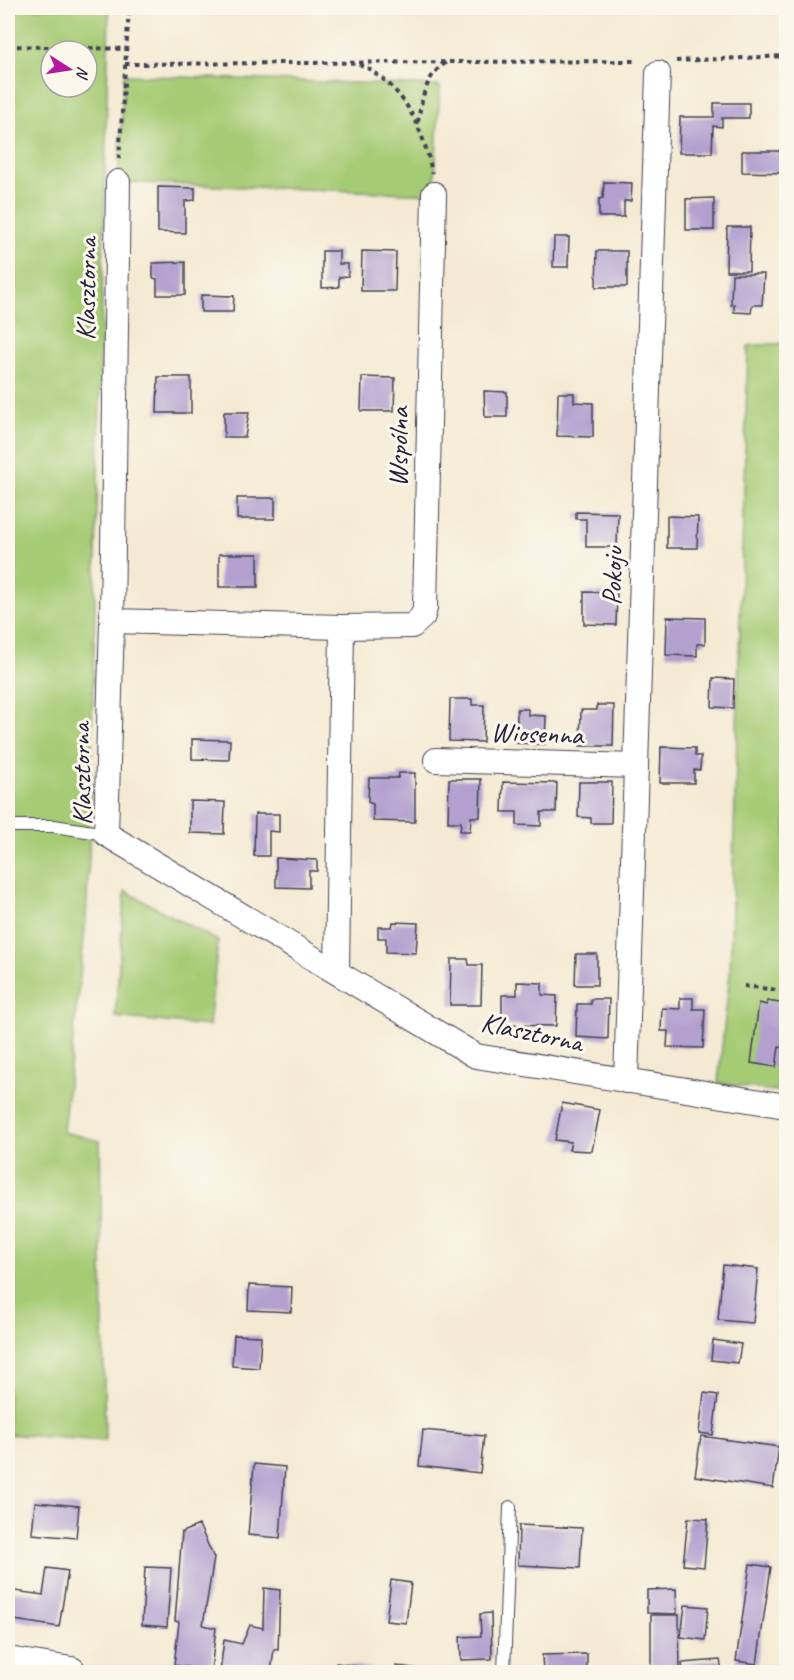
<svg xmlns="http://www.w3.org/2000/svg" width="794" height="1680" viewBox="0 0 794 1680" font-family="Caveat,sans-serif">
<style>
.green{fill:#a6cb75;stroke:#647658;stroke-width:1.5;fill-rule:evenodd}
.building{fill:#b3a0cf}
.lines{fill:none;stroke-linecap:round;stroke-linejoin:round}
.service-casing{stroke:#424052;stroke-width:14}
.minor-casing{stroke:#424052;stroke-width:26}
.tertiary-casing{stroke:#424052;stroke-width:32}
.path{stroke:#424052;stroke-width:4;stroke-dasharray:4.5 4.5;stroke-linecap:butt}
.service{stroke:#fff;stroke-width:12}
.minor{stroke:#fff;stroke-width:24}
.tertiary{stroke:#fff;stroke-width:30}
.labels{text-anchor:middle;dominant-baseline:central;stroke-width:6;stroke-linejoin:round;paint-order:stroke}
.street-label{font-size:28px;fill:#22223b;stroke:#fbf7ec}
</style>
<rect width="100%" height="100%" fill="#fbf7ec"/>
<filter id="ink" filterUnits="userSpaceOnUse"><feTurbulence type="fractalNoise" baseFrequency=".0167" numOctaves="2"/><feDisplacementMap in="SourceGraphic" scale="12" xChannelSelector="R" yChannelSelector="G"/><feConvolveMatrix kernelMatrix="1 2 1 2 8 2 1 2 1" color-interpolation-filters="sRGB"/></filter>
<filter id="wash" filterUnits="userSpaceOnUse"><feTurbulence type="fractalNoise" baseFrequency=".008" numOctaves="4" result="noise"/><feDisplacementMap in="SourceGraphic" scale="24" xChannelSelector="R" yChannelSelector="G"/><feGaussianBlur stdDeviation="1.35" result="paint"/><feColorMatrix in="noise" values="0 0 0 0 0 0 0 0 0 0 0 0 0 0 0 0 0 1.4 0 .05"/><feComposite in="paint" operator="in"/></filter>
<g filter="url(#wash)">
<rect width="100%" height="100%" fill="#f4ead3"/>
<g class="green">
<path d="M8,8H109L89,854L86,920L63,1132L100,1141L105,1441L8,1434ZM51,51H87V87H51Z"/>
<path d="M124,75L440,86L434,194L118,182Z"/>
<path d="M786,343V1093L718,1083L730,973L748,346Z"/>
<path d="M125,891L218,941L209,1026L115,1017Z"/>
</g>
<g id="blocks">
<g class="building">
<path d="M714,103H749V118H722V127L713,126L712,153H679L680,117H714Z"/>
<path d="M742,151H786V173L742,172Z"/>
<path d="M604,182L632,183L631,201H624V217H599V199L603,198Z"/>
<path d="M158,187L195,188V200L185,201V233L158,232Z"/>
<path d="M714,198V230H686V199Z"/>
<path d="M727,227H750L749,271H726Z"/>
<path d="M554,237H569L568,267H553Z"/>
<path d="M322,251H339V264H348V276L339,277V287L322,288Z"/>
<path d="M362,251L396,252L395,291H361Z"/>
<path d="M597,251H627V287H596Z"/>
<path d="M185,262V295H157V279L153,278V263Z"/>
<path d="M732,274H764L762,305H752L751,313L734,312V304L731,305Z"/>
<path d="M201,295L234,296L233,312H201Z"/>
<path d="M158,377H191V413H157Z"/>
<path d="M362,377L395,378L394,411H361Z"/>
<path d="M484,391L507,392V417H485Z"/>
<path d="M558,393H574V402L593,403V437L557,436Z"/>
<path d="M224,412H249L245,437H224Z"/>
<rect x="237" y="498" width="38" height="21"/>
<path d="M576,512L618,513L617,547H586V519H576Z"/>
<path d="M667,516L698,517L697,548H667Z"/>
<rect x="219" y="554" width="39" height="33"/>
<path d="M584,592L617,593L616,625L584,624Z"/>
<path d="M667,617L705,618V644H697V656L666,655Z"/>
<path d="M713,678L734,679L733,708L712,707Z"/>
<path d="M450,699H472V705H484L483,742L449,741Z"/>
<path d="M597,705H614L613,746H580L581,710H597Z"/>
<path d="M517,709H528V715L546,716L545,744L517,743Z"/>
<path d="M192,739L230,740L229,760L192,759Z"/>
<path d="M661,747L695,748V756H701L700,770H694V783H660Z"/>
<path d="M399,773H415V822L373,821V804L368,802L369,778H398Z"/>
<path d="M449,779H481L480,817H471L470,831H460L461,822H448Z"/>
<path d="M503,782L557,783L556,812H541V826L517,825V812H502Z"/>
<path d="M579,782H612L611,823H591V818L578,817Z"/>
<path d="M190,801L225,802L224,834L190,833Z"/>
<path d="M255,814H279V832L269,831V856H254Z"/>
<path d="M276,858L317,860V871H309V888L276,887Z"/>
<path d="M393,922L418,923L416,953L386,952V938H378V927H392Z"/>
<path d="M576,954H597V985H575Z"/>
<path d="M451,959H468L469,965H482L481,1005H450Z"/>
<path d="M517,982L542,983V995L557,996L556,1026L502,1025V995H517Z"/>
<path d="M680,998H693V1009H705L703,1048L667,1047L668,1031H661L662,1008L680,1009Z"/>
<path d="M591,999H609L608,1039L576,1037L577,1004H591Z"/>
<path d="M767,1001L786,1004V1048L779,1047L776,1067L751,1063L759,1003L767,1005Z"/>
<path d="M562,1103L600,1110L592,1151L569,1150L571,1142L555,1140Z"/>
<path d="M723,1265L758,1269L753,1323L718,1320Z"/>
<path d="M249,1285L292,1287L291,1312L248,1310Z"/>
<path d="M234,1335L261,1336L259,1368L232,1366Z"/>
<path d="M713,1340L741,1344L738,1363L711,1360Z"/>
<path d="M704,1393L718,1395L713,1435L699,1433Z"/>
<path d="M423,1430L484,1436L480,1473L419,1466Z"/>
<path d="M701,1436L779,1447L773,1488L695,1476Z"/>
<path d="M254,1464L285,1467L280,1538L248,1535Z"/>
<path d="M35,1502L79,1506L76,1538L32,1534Z"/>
<path d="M688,1518L708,1519L704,1567L683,1565Z"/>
<path d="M199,1525L214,1558L203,1625L216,1628L211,1671L174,1665L179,1622L175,1621L182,1532Z"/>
<path d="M519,1525L582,1528L580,1568L518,1565Z"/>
<path d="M750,1564L771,1567L757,1664L736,1661Z"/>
<path d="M145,1567L171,1568L167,1627L142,1625Z"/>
<path d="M47,1568L68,1571L59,1627L8,1619V1590L43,1595Z"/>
<path d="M391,1580L411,1583L406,1623L386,1621Z"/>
<path d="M264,1588L280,1590L278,1650L274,1649L271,1672H220L224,1640L242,1644L250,1625L263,1628Z"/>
<path d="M676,1589L677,1614L647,1613V1590Z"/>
<path d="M685,1605L708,1607L705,1640L681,1637Z"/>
<path d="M491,1613L492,1659L461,1660L460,1637L481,1636L480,1614Z"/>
<path d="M651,1615H679L680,1672H651Z"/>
<path d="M587,1654V1672H543L542,1655Z"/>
<path d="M720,1660L722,1672H683L682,1663Z"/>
<path d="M336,1663L381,1670L380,1672H334Z"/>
<path d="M396,1666L428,1670V1672H395Z"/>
</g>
</g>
</g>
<g filter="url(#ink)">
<use href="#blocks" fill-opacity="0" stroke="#424052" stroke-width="1.5"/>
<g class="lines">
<defs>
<g id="service">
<path d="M8,826H54L106,834"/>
<path d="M504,1672L510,1507"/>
</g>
<g id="minor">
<path d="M118,182L112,621L106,834L476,1056L786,1106"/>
<path d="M112,621L342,627"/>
<path d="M436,760L636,766"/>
<path d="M337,972L342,627L412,626L423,616L425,608L434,194"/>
<path d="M626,1081L658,73"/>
</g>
<path id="tertiary" d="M8,1662L71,1672"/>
</defs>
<use href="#service" class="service-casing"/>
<use href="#minor" class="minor-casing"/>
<use href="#tertiary" class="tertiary-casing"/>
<g class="path">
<path d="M8,46L127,49"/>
<path d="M676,61L786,56"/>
<path d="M125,64L637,61"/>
<path d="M359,64C403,84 423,127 432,173"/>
<path d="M418,122C421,101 426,74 446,63"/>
<path d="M119,159L129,8"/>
<path d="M744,986L786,991"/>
</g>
<use href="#service" class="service"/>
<use href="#minor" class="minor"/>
<use href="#tertiary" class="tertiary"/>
</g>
</g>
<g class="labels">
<g class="street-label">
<text transform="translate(86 289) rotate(-89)">Klasztorna</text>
<text transform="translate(398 447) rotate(-89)">Wspólna</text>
<text transform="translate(612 576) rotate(-88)">Pokoju</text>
<text transform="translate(537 733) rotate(2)">Wiosenna</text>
<text transform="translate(81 774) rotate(-91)">Klasztorna</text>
<text transform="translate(532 1032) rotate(12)">Klasztorna</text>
</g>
</g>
<rect width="794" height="1680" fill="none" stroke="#fbf7ec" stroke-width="30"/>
<g transform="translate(69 69) rotate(102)"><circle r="28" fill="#fbf7ec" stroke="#a4a2a5" stroke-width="1.5"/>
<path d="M0-4.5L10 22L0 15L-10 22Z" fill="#b5179e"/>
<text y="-9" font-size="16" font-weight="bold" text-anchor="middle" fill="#22223b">N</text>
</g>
</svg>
